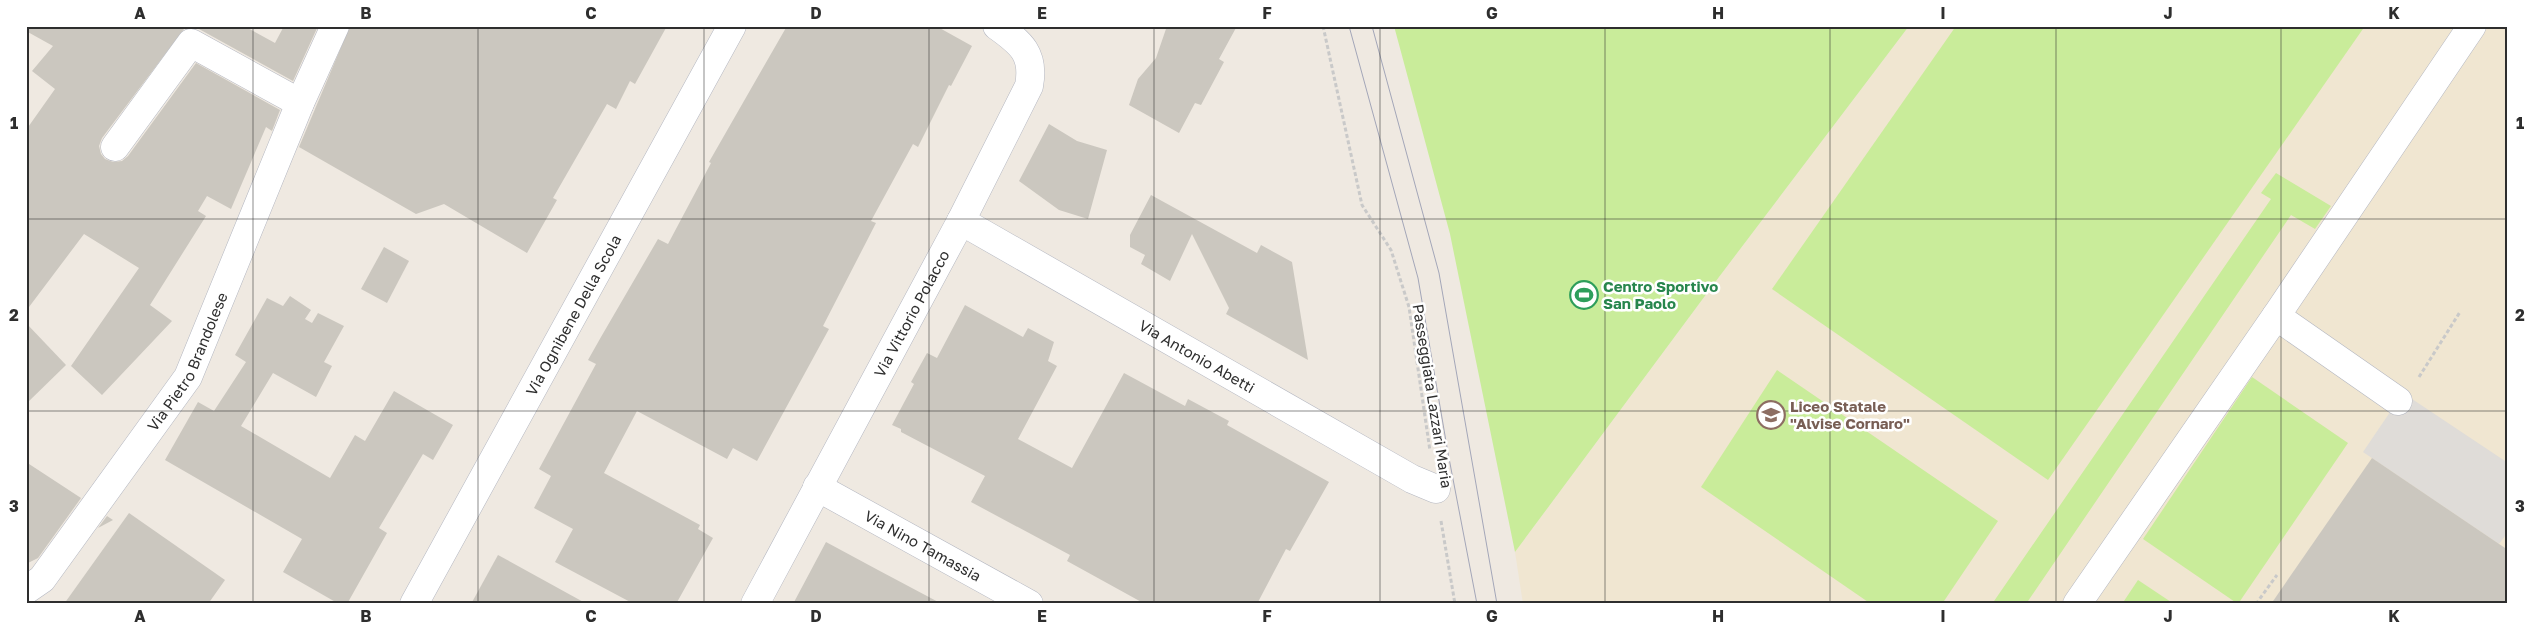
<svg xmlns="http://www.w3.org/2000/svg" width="2534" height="630" viewBox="0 0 2534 630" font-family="'Golos Text',sans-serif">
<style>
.education{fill:#f0e6d1}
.pitch{fill:#c9ec9a}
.plaza{fill:#dfdcd8}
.building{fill:#cbc7bf}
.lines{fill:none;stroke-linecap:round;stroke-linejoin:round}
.minor-casing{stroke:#b4b7c1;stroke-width:29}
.path{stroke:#c9c9c9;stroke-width:3;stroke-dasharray:4 2.5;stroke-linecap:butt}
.minor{stroke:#fff;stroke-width:28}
.tram{stroke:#a3a6b8;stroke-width:1}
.grid{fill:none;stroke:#2e2e2e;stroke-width:1;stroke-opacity:0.55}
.labels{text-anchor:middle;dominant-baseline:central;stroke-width:5;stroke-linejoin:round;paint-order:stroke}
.leisure-label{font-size:15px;font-weight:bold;fill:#27864d;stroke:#fff;text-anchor:start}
.street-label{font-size:15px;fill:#2e2e2e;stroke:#fff}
.education-label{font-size:15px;font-weight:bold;fill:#785e54;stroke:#fff;text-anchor:start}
.neatline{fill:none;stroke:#2e2e2e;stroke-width:2}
.grid-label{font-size:16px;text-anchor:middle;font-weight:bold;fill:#2e2e2e}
</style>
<rect width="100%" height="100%" fill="#efe9e1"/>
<path class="education" d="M1909,26H2502L2508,29V604H1523L1515,552L1719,277Z"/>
<g class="pitch">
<path d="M1394,26H1909L1719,277L1515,552L1450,234Z"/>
<path d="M1956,26H2365L2048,480L1772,289Z"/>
<path d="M2276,173L2331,206L2315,229L2291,215L2026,604H1992L2271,199L2261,193Z"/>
<path d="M1777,370L1998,521L1942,604H1871L1701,487Z"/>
<path d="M2252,377L2348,443L2238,604L2143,539Z"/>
<path d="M2138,580L2174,604H2122Z"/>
</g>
<path class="plaza" d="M2403,393L2508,463V532L2499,544L2363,452Z"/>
<g class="building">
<path d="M26,26H244L275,43L284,26H318L293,81L199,29L191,27L184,29L102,138L99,146L101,154L105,159L113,162L122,161L128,156L196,63L280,110L272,131L266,127L231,209L207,196L198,211L206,216L150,305L172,321L102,395L71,366L139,268L84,234L26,311V130L55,89L32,71L53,46L26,31Z"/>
<path d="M350,26H667L635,84L630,81L616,109L607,104L553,198L557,200L527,253L444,204L416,214L299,147Z"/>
<path d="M787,26H936L972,46L951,86L949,85L918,147L913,144L871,221L876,223L823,326L829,329L757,461L733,448L727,459L637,411L604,473L700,525L698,529L713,538L676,604H634L555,562L573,529L534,508L551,476L539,469L596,364L588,360L601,337L658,239L668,244L711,163L709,162Z"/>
<path d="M1167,26H1237L1219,59L1224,62L1201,105L1195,103L1179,133L1129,105L1138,79L1156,58Z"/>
<path d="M1049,124L1077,141L1107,150L1088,219L1059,210L1019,181Z"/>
<path d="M1151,195L1257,253L1261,245L1292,262L1308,360L1226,314L1229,308L1192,234L1170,281L1141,264L1145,255L1130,247V235Z"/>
<path d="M384,247L409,261L387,303L361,289Z"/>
<path d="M290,296L311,310L305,319L312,323L318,313L344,326L324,362L332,366L316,397L273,373L241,426L330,478L355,435L365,441L394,391L453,425L433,460L423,454L379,528L387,533L347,604H339L283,572L302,539L165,460L198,402L214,411L246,362L235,355L267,298L283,306Z"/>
<path d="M965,305L1023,337L1028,328L1054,342L1048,361L1057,366L1018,439L1072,468L1124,373L1185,406L1188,399L1229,421L1227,425L1329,482L1290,551L1286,549L1257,604H1145L1067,561L1070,555L971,502L985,476L901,432V429L892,425L914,384L911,382L927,353L937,358Z"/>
<path d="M26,323L66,365L26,404Z"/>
<path d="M2372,458L2508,550V604H2271Z"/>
<path d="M26,462L81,498L38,558L26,564Z"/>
<path d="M129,513L225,580L208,604H64Z"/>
<path d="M107,516L113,520L98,528Z"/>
<path d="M826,542L878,570L942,604H793Z"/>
<path d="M498,555L587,604H471Z"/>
</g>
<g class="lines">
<defs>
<g id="minor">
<path d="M115,147L191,43L300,103"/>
<path id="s1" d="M961,221L1412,479L1436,489"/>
<path d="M2398,401L2276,316L2472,26"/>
<path id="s2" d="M817,487L1029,604"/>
<path id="s3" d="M26,590L42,579L188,377L300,103L335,26"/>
<path id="s4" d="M414,604L732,26"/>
<path id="s5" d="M755,604L961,221L1029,86C1035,54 1021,43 997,26"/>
<path d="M2077,604L2276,316"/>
</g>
</defs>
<use href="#minor" class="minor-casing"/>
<g class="path">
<path d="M1323,26L1362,205L1391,250L1409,307L1430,451"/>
<path d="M2419,377L2460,312"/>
<path d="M1441,521L1455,604"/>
<path d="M2256,604L2277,575"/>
</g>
<use href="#minor" class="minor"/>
<g class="tram">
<path d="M1349,26L1418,278L1448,453L1477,604"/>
<path d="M1372,26L1439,273L1497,604"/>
</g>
</g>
<path class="grid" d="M253,26V604M478,26V604M704,26V604M929,26V604M1154,26V604M1380,26V604M1605,26V604M1830,26V604M2056,26V604M2281,26V604M26,219H2508M26,411H2508"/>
<defs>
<symbol id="stadium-ring" viewBox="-11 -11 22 22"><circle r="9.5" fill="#fff" stroke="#2e9e5b" stroke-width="1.5"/><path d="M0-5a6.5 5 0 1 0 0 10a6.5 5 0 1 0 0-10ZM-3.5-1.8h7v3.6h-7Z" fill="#2e9e5b"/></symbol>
<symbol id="school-ring" viewBox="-11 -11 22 22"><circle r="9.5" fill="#fff" stroke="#8d6e63" stroke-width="1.5"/><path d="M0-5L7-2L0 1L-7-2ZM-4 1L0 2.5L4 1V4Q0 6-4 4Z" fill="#8d6e63"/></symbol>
</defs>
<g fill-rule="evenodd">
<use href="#stadium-ring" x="1568" y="279" width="32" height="32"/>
<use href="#school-ring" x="1755" y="399" width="32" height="32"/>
</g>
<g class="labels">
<g class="leisure-label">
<text x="1603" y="286">Centro Sportivo<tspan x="1603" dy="17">San Paolo</tspan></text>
</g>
<g class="street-label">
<text stroke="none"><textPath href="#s5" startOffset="330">Via Vittorio Polacco</textPath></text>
<text stroke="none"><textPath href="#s4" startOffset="330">Via Ognibene Della Scola</textPath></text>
<text stroke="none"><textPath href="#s1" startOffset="272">Via Antonio Abetti</textPath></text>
<text stroke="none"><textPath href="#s3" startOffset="282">Via Pietro Brandolese</textPath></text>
<text transform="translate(1433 396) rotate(81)">Passeggiata Lazzari Maria</text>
<text stroke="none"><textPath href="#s2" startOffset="121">Via Nino Tamassia</textPath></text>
</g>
<g class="education-label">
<text x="1790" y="406">Liceo Statale<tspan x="1790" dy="17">"Alvise Cornaro"</tspan></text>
</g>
</g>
<rect width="2534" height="630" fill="none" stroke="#ffffff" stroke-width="55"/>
<rect x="28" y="28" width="2478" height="574" class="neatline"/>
<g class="grid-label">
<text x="140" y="19">A</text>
<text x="366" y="19">B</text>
<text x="591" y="19">C</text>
<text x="816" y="19">D</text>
<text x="1042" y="19">E</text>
<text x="1267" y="19">F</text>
<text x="1492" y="19">G</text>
<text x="1718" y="19">H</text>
<text x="1943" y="19">I</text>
<text x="2168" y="19">J</text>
<text x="2394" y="19">K</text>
<text x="14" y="129">1</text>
<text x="2520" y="129">1</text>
<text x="14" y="321">2</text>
<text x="2520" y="321">2</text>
<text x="14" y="512">3</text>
<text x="2520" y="512">3</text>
<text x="140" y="622">A</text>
<text x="366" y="622">B</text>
<text x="591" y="622">C</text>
<text x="816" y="622">D</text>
<text x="1042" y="622">E</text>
<text x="1267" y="622">F</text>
<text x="1492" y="622">G</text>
<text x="1718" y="622">H</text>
<text x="1943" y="622">I</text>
<text x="2168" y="622">J</text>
<text x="2394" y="622">K</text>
</g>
</svg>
